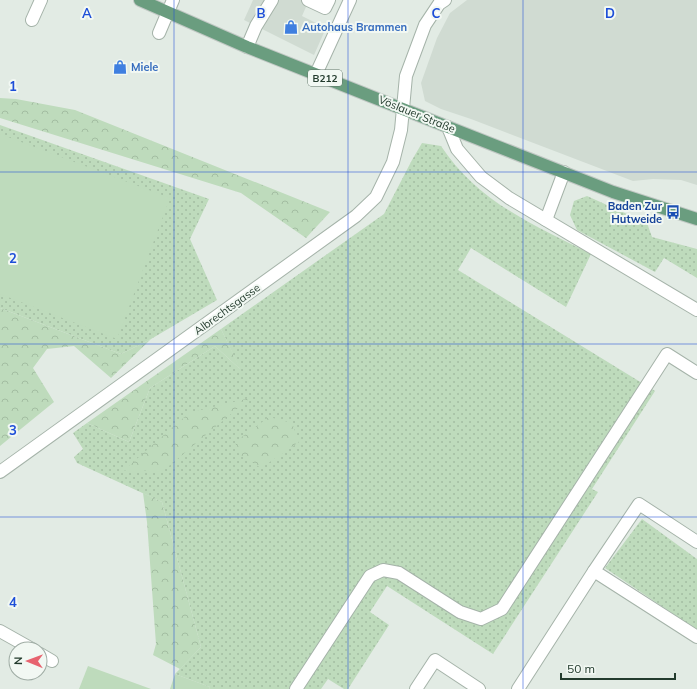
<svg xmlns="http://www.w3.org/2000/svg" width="697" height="689" viewBox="0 0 697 689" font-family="Mulish,sans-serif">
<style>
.built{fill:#d0dbd2}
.grass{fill:url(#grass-dots)}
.forest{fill:url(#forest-crowns)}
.pitch{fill:#bedbbc}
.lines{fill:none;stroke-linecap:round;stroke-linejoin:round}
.minor-casing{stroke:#a5b3a9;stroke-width:14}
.major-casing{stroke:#c1c8c4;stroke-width:14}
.minor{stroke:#fff;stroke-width:12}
.major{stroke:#6a9d7f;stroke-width:12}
.grid{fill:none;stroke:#1d4ed8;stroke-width:1;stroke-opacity:0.55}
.labels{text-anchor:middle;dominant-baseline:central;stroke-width:4;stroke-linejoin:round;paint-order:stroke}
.shield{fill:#f2f8f3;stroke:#617468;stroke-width:1}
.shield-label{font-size:10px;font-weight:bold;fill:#233b2d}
.shop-label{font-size:11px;font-weight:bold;fill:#366cbe;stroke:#f2f8f3;text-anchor:start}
.street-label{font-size:11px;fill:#233b2d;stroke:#f2f8f3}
.transit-label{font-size:11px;font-weight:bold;fill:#164399;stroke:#f2f8f3;text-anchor:end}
.grid-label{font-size:13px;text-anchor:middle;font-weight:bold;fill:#1d4ed8;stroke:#f2f8f3;stroke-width:4;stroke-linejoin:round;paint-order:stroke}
</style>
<defs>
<pattern id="grass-dots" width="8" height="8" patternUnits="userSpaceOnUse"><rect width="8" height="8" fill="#bedbbc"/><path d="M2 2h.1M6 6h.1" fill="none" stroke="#a3bda2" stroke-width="1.8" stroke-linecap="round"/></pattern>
<pattern id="forest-crowns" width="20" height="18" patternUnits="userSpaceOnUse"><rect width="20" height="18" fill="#bedbbc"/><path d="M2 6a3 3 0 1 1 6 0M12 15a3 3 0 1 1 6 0" fill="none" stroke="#a3bda2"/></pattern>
</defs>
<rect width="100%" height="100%" fill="#e2ebe4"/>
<g class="built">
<path d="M253,0H309L302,16L326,28L314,55L244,20Z"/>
<path d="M467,0H697V185L681,180L653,179L633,181L471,119L441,109L425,101L421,83L437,38L450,13Z"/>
</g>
<g class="grass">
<path d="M0,125L209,199L190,239L217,300L151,339L121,354L0,308Z"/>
<path d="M422,143L441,146C458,172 483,195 510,211C535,227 564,240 591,254L566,307L471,248L458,270L655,391L592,489L598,492L493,654L387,586L370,612L389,625L348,689H344L328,679L321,689H209L210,687L175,674L201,647L162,502L77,463L74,457L83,449L73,433L87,423L129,442L150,388L215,346L240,369L221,329L384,214L412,160Z"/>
<path d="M587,196L647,223L652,237L697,249V278L664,258L655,272L577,230L570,215L574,201Z"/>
<path d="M642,519L697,559V630L605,568Z"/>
</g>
<g class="forest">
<path d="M0,98L16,99L75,110L330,212L306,238L241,193L0,118Z"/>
<path d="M0,308L121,354L151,339L111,378L74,346L47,349L33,368L54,402L0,446Z"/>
<path d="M221,329L241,370L215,346L150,388L129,442L87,423Z"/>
<path d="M250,398L163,471H123L189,413Z"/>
<path d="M269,417L292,423L299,442L261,468L239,454L235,442Z"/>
<path d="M143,493L162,502L201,647L180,669L153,655L156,644L147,522Z"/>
</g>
<g class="pitch">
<path d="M0,134L170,198L117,339L0,294Z"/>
<path d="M88,666L151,689H79Z"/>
<path d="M175,674L210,687L209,689H170Z"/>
</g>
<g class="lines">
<defs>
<g id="minor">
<path d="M308,0L325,8L329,0"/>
<path d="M32,20L41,0"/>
<path d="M159,33L173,0"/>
<path d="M247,47L256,26L272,0"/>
<path d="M316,74L350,0"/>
<path d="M448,127L457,149L481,177L509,198L697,310"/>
<path d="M546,220L564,172"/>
<path d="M0,472L356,216L376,197L393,162L401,130L406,76L425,25L439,4L445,0"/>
<path d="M594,571L639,504L697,542"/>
<path d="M0,631L32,649"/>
<path d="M40,654L52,661"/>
<path d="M296,689L370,576L383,570L399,573L460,612L481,619L502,609L667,354L697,373"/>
<path d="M416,689L435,660L479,689"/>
<path d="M518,689L594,571L697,637"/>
</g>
<path id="major" d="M140,0L247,47L448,127L613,192L697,219"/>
</defs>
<use href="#minor" class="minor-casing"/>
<use href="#major" class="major-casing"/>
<use href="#minor" class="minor"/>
<use href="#major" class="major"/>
</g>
<path class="grid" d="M174,0V689M348,0V689M523,0V689M0,172H697M0,344H697M0,517H697"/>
<defs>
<symbol id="shop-bare" viewBox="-9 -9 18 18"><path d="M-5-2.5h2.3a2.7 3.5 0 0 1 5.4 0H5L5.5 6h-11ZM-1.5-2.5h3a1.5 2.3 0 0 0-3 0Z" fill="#3f7fe0" stroke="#f2f8f3" stroke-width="2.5" paint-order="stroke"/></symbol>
<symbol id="bus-bare" viewBox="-9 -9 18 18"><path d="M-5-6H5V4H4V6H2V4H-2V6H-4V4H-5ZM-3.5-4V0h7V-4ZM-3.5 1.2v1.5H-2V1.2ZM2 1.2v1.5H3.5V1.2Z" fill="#1a4fb4" stroke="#f2f8f3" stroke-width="2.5" paint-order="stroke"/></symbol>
</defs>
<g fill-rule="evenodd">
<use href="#shop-bare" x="281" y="17" width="20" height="20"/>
<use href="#shop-bare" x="110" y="57" width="20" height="20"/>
<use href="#bus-bare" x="663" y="202" width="20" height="20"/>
</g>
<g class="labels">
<rect class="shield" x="308" y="70" width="34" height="16" rx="3"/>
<g class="shield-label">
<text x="325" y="78">B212</text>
</g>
<g class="shop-label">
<text x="302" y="27">Autohaus Brammen</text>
<text x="131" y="67">Miele</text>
</g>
<g class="street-label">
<text transform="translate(417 114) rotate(22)">Vöslauer Straße</text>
<text transform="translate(227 309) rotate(-36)">Albrechtsgasse</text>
</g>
<g class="transit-label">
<text x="662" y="206">Baden Zur<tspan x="662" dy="13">Hutweide</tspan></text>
</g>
</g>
<g class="grid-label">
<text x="87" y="18">A</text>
<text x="261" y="18">B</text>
<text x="436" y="18">C</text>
<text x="610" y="18">D</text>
<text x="13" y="91">1</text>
<text x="13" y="263">2</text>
<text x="13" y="435">3</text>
<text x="13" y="607">4</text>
</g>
<g transform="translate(28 661) rotate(271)"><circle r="19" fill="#f2f8f3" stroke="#9faca4"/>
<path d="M0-3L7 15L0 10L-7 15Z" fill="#e7636f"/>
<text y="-6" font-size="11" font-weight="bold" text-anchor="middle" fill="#233b2d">N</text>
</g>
<path d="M561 673v6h114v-6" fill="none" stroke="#233b2d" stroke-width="2"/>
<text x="567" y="673" font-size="12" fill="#233b2d" stroke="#f2f8f3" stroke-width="3" paint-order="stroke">50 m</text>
</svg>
